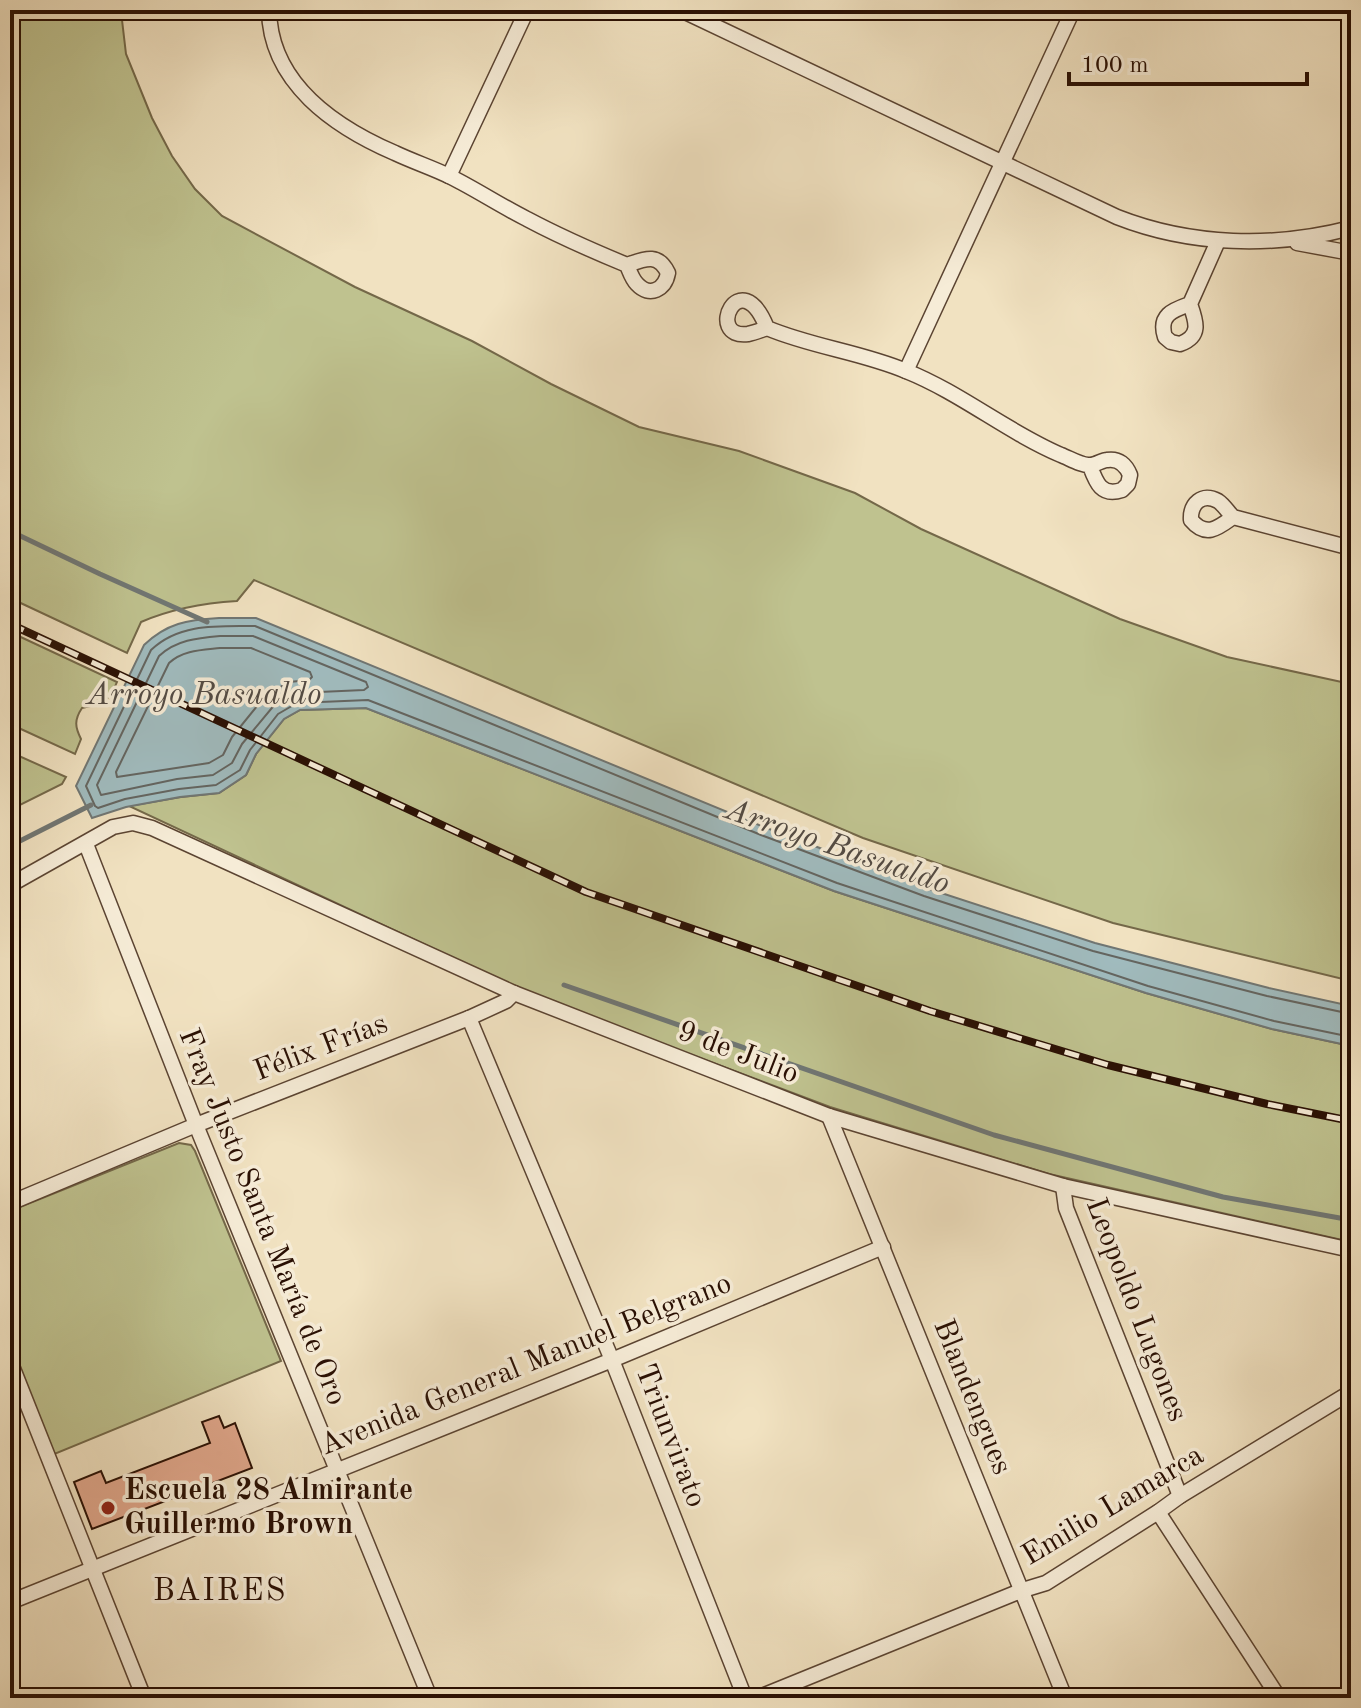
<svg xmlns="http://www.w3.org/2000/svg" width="1361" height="1708" viewBox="0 0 1361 1708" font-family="'Old Standard TT',serif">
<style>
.green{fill:#bfc28f;stroke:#746849;stroke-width:2}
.water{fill:#a0bbbe;stroke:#707673;stroke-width:2}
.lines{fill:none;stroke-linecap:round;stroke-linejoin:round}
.shore{stroke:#646560;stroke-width:2}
.stream{stroke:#707673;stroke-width:5}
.building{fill:#e2a88d;stroke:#290f03;stroke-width:2}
.minor-casing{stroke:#5b4432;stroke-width:17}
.minor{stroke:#f6ecd7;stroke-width:14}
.rail-casing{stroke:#290f03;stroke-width:8}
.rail{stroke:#f6ecd7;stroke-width:5;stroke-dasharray:15;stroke-linecap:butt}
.poi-dot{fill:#8f2418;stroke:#f6ecd7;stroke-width:3}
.labels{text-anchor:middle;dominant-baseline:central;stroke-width:7;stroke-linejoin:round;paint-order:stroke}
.street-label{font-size:30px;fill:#290f03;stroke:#f6ecd7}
.poi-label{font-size:30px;font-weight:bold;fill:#290f03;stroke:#f6ecd7;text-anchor:start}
.water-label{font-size:32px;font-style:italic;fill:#534b44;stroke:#f6ecd7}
.neighbourhood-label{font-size:32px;letter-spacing:2px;fill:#290f03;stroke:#f6ecd7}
</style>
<rect width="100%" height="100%" fill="#f1e2c1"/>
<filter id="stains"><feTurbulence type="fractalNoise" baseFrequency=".0025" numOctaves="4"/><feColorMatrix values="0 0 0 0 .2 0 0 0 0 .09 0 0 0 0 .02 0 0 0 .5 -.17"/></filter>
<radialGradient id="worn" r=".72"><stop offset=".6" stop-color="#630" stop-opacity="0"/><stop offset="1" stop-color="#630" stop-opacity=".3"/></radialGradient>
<g class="green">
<path d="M10,10H124L122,20L126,54L152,118L172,156L195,189L222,216L355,287L472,341L551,384L639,427L739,451L855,493L921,529L1120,619L1227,657L1351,684V981L1113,923L863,838L254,580L237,601C204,603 171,609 141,622L127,653L10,598Z"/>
<path d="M10,632L117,682C109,702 102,704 82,708C74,720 75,727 81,739L75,754L10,724Z"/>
<path d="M366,708L834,891L1146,993L1272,1029L1351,1046V1242L1049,1174L830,1107L535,996L129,806L181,797L219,793L246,775L256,754L284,719L300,710Z"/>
<path d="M10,752L66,777L62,784L10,810Z"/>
<path d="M179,1143L191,1145L195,1151L281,1361L52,1455L10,1349V1211Z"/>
</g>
<path class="water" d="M219,618H256L764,827L926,888L1095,943L1269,988L1351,1006V1046L1272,1029L1146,993L834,891L366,708L300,710L284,719L256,754L246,775L219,793L180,797L126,807L92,818L76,786L144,645C167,623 187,620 219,618Z"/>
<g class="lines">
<g class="shore">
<path d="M220,636H253L366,682L368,687L364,690L297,693L276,703L242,744L232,763L213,775L177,779L101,795L97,785L159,656C176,640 197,638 220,636Z"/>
<path d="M220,648H251L310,672L312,677L309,680L289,682L266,695L232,737L223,755L209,763L117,777L116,772L169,663C183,650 202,650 220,648Z"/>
<path d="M1351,1014L1267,996L1093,951L924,896L761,835L255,626C218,626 179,623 151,650L86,786L95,806L98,808L125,799L179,789L216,785L240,770L250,750L278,714L297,703L368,700L837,883L1148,986L1274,1021L1351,1037"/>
</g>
<g class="stream">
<path d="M10,531L100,574L207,622"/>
<path d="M10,846L91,805"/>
<path d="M564,985L994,1135L1223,1197L1351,1220"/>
</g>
</g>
<path class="building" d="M219,1416L224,1428L235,1423L252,1468L92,1529L74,1482L101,1471L106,1483L210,1443L202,1422Z"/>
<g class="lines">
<defs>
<g id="minor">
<path d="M269,10C270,83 335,127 395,153C414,162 433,168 451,177C477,190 501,206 527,219C559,236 593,251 627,265C630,272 632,279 637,284C650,298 665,289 668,273C658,252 644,259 627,265"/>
<path d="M681,10L1117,217C1191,246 1274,248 1351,228"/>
<path d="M449,176L527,10"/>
<path d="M1297,243L1351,253"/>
<path d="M1190,304C1173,310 1158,315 1165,337L1171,342L1180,344C1202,336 1196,321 1190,304L1218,241"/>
<path d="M767,328C740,260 704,340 748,334C754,333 761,330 767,328C812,347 861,352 906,371C961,393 1007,432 1061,455C1069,458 1082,466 1090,465C1096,465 1102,460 1107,460C1119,458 1126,465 1130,475L1128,484L1122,490C1101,497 1096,482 1090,466"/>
<path d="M906,371L1073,10"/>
<path d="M1233,517C1218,528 1206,538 1191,520C1190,504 1202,492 1218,501C1224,505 1228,512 1233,517L1351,548"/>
<path d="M86,844L196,1125L430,1698"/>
<path d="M10,885L113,827L133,823L152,828L514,993L829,1116L1063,1186L1351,1250"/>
<path d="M469,1018L612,1360L745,1698"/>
<path d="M829,1116L1065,1698"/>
<path d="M1063,1186L1066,1208L1180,1496"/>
<path d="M10,1203L196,1125L469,1018L506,1001L514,993"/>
<path d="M10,1361L144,1698"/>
<path d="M1158,1512L1279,1698"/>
<path d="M10,1602L612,1360L883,1247"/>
<path d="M757,1698L1023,1590L1046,1583L1158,1512L1180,1496L1351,1392"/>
</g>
</defs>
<use href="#minor" class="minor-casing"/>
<use href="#minor" class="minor"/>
<defs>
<path id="rail" d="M10,624L586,892L930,1011L1108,1065L1267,1104L1351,1121"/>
</defs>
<use href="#rail" class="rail-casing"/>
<use href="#rail" class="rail"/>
</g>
<circle class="poi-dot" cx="108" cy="1508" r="8"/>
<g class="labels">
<g class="street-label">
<text transform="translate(321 1048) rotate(-21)">Félix Frías</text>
<text transform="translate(738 1053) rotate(21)">9 de Julio</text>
<text transform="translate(262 1217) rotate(68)">Fray Justo Santa María de Oro</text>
<text transform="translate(1136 1310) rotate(69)">Leopoldo Lugones</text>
<text transform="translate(526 1365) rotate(-22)">Avenida General Manuel Belgrano</text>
<text transform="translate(972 1397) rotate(68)">Blandengues</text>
<text transform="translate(670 1436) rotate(69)">Triunvirato</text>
<text transform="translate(1113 1506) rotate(-31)">Emilio Lamarca</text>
</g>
<g class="poi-label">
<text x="124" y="1491">Escuela 28 Almirante<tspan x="124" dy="34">Guillermo Brown</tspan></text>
</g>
<g class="water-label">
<text x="204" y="696">Arroyo Basualdo</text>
<text transform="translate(837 848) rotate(19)">Arroyo Basualdo</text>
</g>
<g class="neighbourhood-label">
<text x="220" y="1592">BAIRES</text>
</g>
</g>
<rect width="1361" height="1708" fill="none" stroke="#f1e2c1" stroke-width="40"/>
<rect x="12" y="12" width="1337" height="1684" fill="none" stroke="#290f03" stroke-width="4"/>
<rect x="20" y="20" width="1321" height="1668" fill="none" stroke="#290f03" stroke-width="2"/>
<path d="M1069 72v12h238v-12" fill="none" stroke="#290f03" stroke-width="4"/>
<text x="1081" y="72" font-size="24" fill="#290f03" stroke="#f6ecd7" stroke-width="6" paint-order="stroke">100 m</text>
<rect width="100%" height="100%" filter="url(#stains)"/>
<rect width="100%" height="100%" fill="url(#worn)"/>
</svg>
